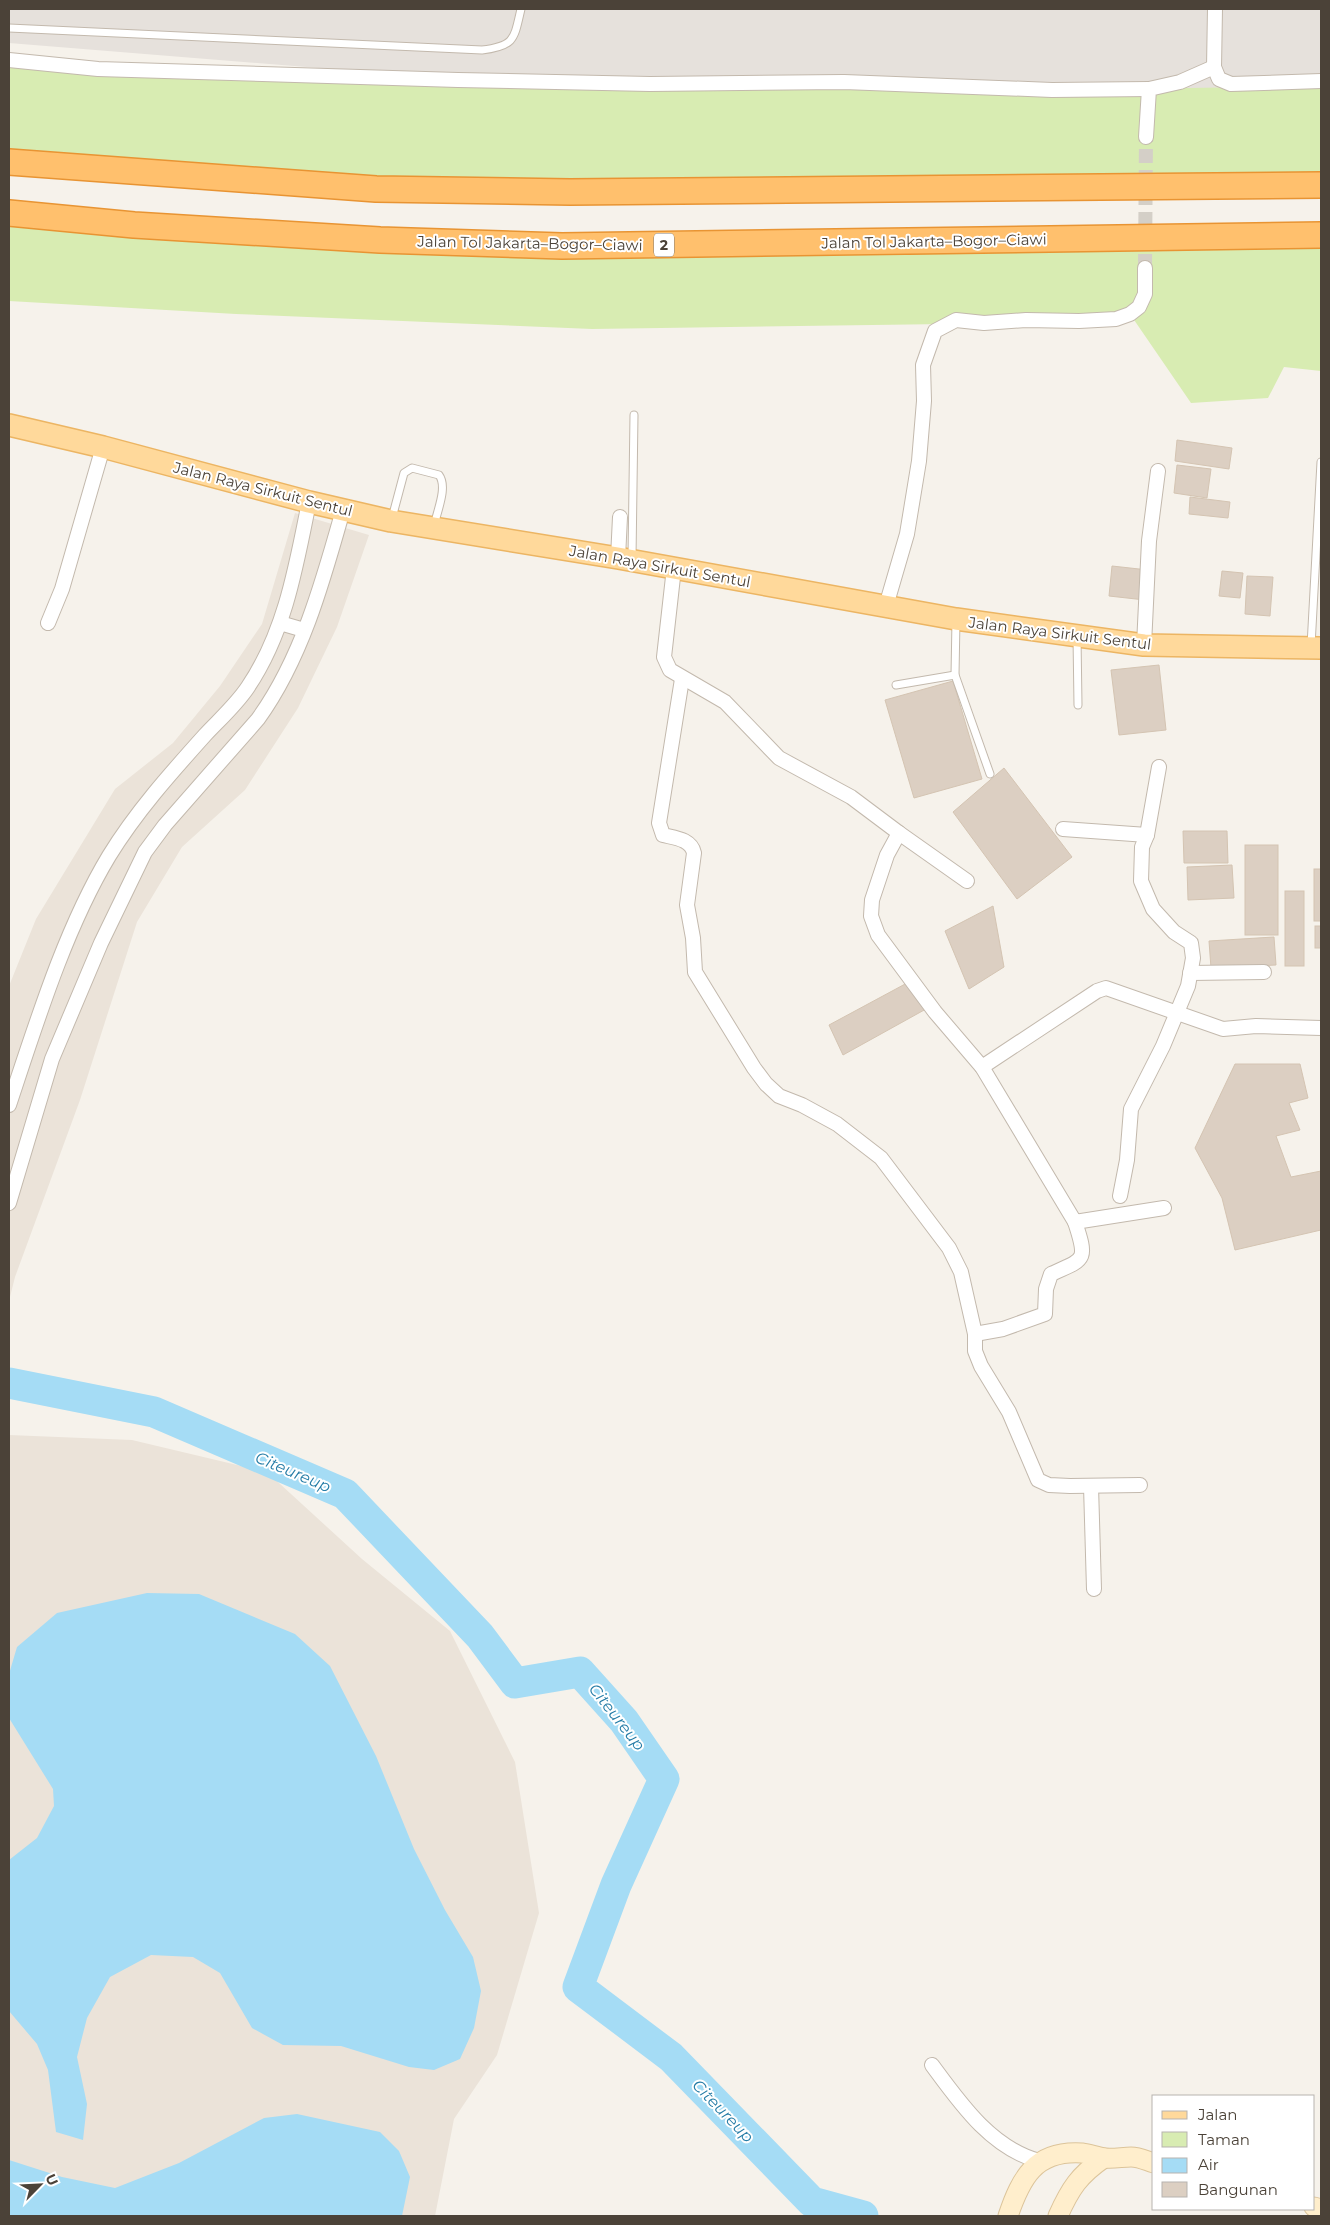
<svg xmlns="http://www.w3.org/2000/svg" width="1330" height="2225" viewBox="0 0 1330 2225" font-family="Montserrat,sans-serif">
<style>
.residential{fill:#ebe3d9}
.industrial{fill:#e6e1dc}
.green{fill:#d8ecb2}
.water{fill:#a5dcf5}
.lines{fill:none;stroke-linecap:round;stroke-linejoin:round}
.river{stroke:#a5dcf5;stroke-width:31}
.building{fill:#dccfc2;stroke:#d4c4b2}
.street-tunnel{stroke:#d4cfc7;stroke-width:14;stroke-dasharray:14 7;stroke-linecap:butt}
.lane-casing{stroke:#c3b9ad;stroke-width:9}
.street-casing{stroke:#c3b9ad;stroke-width:16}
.secondary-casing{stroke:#dcc49a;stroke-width:21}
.primary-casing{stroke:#ecb563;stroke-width:24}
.highway-casing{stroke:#e89433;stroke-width:28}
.lane{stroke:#fff;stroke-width:7}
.street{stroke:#fff;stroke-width:14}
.secondary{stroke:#fec;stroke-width:19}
.primary{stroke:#ffd99b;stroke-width:21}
.highway{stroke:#ffc06d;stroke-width:25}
.labels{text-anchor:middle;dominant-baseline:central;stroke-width:4;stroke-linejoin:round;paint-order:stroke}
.shield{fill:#fff;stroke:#817b74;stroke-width:1}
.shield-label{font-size:14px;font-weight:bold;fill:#4b4238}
.street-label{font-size:15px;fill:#4b4238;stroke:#fff}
.water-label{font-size:16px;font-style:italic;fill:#257ca6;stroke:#fff}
</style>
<rect width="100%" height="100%" fill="#f6f2eb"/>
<g class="residential">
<path d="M295,513L369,535L337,627L298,708L245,790L182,847L137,922L80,1100L15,1277L9,1301V986L36,919L115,789L173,743L220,686L262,624Z"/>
<path d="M9,1435L132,1440L267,1472L362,1559L450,1631L515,1762L539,1913L497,2055L454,2119L435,2216H9Z"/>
</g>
<path class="industrial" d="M9,9H1321V89L1214,93L393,74L9,43Z"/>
<g class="green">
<path d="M9,59L117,70L1052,90L1321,86V185L646,192L9,161Z"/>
<path d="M9,213L380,240L1321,235V371L1284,367L1268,398L1191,403L1130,314L946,324L592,329L236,314L9,301Z"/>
</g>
<g class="water">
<path d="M147,1593L199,1594L295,1634L330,1666L376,1756L414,1849L445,1910L473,1957L481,1991L474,2028L460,2059L434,2070L409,2067L341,2046L283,2045L252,2028L220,1973L193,1957L151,1955L110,1977L87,2018L77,2057L87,2104L83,2140L56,2132L48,2070L37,2044L9,2011V1860L37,1838L54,1806L53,1789L9,1718V1674L17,1647L57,1613Z"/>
<path d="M297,2114L380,2132L399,2151L410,2177L402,2216H9V2160L62,2177L115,2188L179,2163L264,2118Z"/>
</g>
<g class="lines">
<path class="river" d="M9,1383L154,1412L345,1494L480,1636L515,1683L580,1672L624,1721L664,1779L616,1885L578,1987L671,2057L812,2202L863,2216"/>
</g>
<g class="building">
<path d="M1177,440L1232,448L1229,469L1175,461Z"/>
<path d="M1177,465L1211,469L1207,498L1174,493Z"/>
<path d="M1190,497L1230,502L1228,518L1189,514Z"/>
<path d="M1112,566L1148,570L1145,600L1109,596Z"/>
<path d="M1222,571L1243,573L1240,598L1219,596Z"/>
<path d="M1247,576L1273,577L1270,616L1245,614Z"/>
<path d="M1159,665L1166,730L1119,735L1111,670Z"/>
<path d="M953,681L982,779L914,798L885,700Z"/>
<path d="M1004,768L1072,857L1017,899L953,812Z"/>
<path d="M1183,831H1227L1228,863H1184Z"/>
<rect x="1245" y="845" width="33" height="90"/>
<path d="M1232,865L1234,898L1188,900L1187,867Z"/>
<rect x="1314" y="869" width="7" height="52"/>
<rect x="1285" y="891" width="19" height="75"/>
<path d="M993,906L1004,967L969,989L945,931Z"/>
<rect x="1315" y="926" width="6" height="22"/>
<path d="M1274,937L1276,965L1211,968L1209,941Z"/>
<path d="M907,983L926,1009L843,1055L829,1025Z"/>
<path d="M1235,1064H1300L1308,1098L1289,1103L1300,1130L1276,1136L1291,1177L1321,1171V1230L1235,1250L1222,1198L1195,1148Z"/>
</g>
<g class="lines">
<path class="street-tunnel" d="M1145,268L1146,137"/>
<defs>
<g id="lane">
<path d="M9,28L482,50C515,46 514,39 521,9"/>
<path d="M392,518L404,473L412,468L439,475C448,487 437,511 434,526"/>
<path d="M632,558L634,415"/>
<path d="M956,620L955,675L990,774"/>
<path d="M1077,637L1078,705"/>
<path d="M1311,646L1321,462"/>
<path d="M896,685L955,675"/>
</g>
<g id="street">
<path d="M1215,9L1214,67L1219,79L1231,84L1321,81"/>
<path d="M9,60L98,69L458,80L650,84L844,82L1052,90L1149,89"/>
<path d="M1146,137L1149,89L1180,82L1214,67"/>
<path d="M618,558L620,517"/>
<path d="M674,568L664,657L670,670L725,702L779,758L851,797L899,833L887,855L872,900L871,916L878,935L935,1012L982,1067L1075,1222L1164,1208"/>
<path d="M886,606L907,534L919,461L924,401L923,365L935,331L956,320L984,323L1026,320L1079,321L1116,319L1130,314L1139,307L1145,294V268"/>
<path d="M48,623L62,589L103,447"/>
<path d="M280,623L304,630"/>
<path d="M1144,645L1149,541L1158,471"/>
<path d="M682,679L659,823L663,835C675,838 691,839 694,853L687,905L693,938L695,972L754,1068L766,1084L779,1096L802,1105L837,1124L881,1158L949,1248L961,1272L975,1334V1351L981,1366L1009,1412L1038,1480L1049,1485L1070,1486L1140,1485"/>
<path d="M1063,829L1147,835"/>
<path d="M899,833L967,881"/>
<path d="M1190,973L1264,972"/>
<path d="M982,1067L1097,991L1106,988L1223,1029L1256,1026L1321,1028"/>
<path d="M9,1105C36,1024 65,929 109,856C136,812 170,774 205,735C219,720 236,705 248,687C285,632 296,567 309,502"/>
<path d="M1120,1196L1127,1160L1131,1109L1163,1046L1188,986L1193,958L1191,943L1174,932L1153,909L1141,881L1142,847L1147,835L1159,767"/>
<path d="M9,1203L52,1059L101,943L145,852L165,825L258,719C302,658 323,581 343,510"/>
<path d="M975,1334L1003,1329L1045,1314L1046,1289L1051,1274C1085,1259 1088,1261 1075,1222"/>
<path d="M1091,1486L1094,1589"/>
<path d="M932,2065C960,2103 991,2148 1039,2161"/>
</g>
<g id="secondary">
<path d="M1314,2207L1321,2209"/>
<path d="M1008,2216C1021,2178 1035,2150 1082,2153C1090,2154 1097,2157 1105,2158C1113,2159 1123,2157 1131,2157C1139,2157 1147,2161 1154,2163"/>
<path d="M1058,2216C1070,2189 1079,2175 1104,2158"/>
</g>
<path id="primary" d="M9,425L103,447L309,502L391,521L618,558L956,619L1144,645L1321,648"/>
<g id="highway">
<path d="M9,162L376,189L570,192L1321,185"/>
<path d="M9,213L134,225L380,240L562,246L1321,235"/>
</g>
</defs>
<use href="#lane" class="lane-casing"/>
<use href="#street" class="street-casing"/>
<use href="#secondary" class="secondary-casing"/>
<use href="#primary" class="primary-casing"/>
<use href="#highway" class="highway-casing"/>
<use href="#lane" class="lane"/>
<use href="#street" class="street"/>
<use href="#secondary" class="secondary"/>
<use href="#primary" class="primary"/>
<use href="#highway" class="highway"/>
</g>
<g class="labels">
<rect class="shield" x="654" y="233.5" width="20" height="23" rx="4"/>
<g class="shield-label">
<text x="664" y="245">2</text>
</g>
<g class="street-label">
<text transform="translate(934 241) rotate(-1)">Jalan Tol Jakarta–Bogor–Ciawi</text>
<text transform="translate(530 243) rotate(1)">Jalan Tol Jakarta–Bogor–Ciawi</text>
<text transform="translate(263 489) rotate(14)">Jalan Raya Sirkuit Sentul</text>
<text transform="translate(660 566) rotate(10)">Jalan Raya Sirkuit Sentul</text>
<text transform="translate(1060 633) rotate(7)">Jalan Raya Sirkuit Sentul</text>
</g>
<g class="water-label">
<text transform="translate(293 1472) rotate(23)">Citeureup</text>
<text transform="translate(617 1717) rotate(52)">Citeureup</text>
<text transform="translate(723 2111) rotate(46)">Citeureup</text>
</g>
</g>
<rect width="1330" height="2225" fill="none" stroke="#4b4238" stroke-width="20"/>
<rect x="1152" y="2095" width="162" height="115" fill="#ffffff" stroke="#b7b3af"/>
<rect x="1162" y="2111" width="25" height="8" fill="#ffd99b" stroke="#b7b3af"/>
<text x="1198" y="2120" font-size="15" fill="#4b4238">Jalan</text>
<rect x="1162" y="2132" width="25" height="15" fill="#d8ecb2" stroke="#b7b3af"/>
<text x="1198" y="2145" font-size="15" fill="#4b4238">Taman</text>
<rect x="1162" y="2158" width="25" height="15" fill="#a5dcf5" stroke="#b7b3af"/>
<text x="1198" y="2170" font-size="15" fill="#4b4238">Air</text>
<rect x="1162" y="2182" width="25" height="15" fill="#dccfc2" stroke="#b7b3af"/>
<text x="1198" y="2195" font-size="15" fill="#4b4238">Bangunan</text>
<g transform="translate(40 2185) rotate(66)" stroke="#ffffff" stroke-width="4" paint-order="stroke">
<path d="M0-4L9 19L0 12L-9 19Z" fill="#4b4238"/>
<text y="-8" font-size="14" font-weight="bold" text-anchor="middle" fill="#4b4238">U</text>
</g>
</svg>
